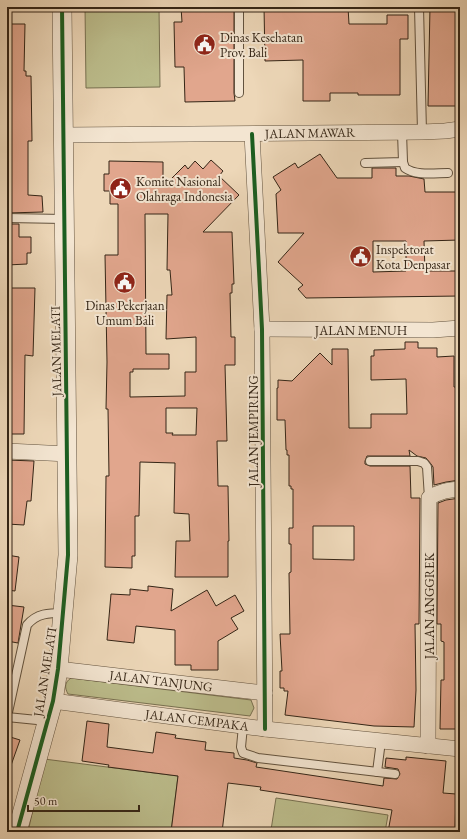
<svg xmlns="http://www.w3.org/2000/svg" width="467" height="839" viewBox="0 0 467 839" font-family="'EB Garamond',serif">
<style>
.green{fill:#bcbd8c;stroke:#787151}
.building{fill:#e1a68d;stroke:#342516;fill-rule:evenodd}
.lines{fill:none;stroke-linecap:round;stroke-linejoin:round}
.service-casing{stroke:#62523e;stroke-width:10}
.minor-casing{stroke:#62523e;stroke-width:16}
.tertiary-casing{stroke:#62523e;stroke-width:20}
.service{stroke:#f3e5d1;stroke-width:8}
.minor{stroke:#f3e5d1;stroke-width:15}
.tertiary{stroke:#f3e5d1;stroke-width:19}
.cycleway-casing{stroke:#f3e5d1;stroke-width:6}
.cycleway{stroke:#1b5e20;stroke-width:4}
.labels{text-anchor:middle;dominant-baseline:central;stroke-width:4;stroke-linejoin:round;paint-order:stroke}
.poi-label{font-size:13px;fill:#342516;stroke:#f3e5d1;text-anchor:start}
.street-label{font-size:13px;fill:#342516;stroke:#f3e5d1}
</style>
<rect width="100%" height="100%" fill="#edd7b8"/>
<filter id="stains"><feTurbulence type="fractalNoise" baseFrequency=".005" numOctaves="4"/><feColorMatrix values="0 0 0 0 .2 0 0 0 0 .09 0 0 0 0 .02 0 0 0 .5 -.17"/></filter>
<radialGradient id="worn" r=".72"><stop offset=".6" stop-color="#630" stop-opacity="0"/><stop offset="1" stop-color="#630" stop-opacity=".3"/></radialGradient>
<g class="green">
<path d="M85,7H159L160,87L86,88Z"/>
<path d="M71,678L251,700L254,708L250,716L68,694C64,687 65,682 71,678Z"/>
<path d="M44,759L178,776L171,832H28Z"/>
<path d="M276,798L388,815L385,832H287L271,830Z"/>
</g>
<g class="building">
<path d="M181,7H234V93L235,101L185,102L184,67H175L174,22H182Z"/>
<path d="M264,7H348L349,24H387V15H408V39H400V95H358V93H330V101H303V60L265,61Z"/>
<path d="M430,7H458L457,70L460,69V95L456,96V106H428Z"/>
<path d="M7,24H25L24,71H26V76H31L32,141H28V195L42,196L43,212L7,213Z"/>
<path d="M320,154L337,178H372V168H396V176H409L424,179L425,192H460V240L424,241L425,271H460V296L306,298L298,289L303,285L278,262L304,233H278L276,194L281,190L273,177L295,163L298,168ZM373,241H406V271L373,272Z"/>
<path d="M211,160L223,171L219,176L239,195L203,232H232L234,284H232V293H230L231,337H235V365H225L227,441H217L218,486H228L229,541H228V577H175L176,541H190L189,514L174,513L175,463L140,462L139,516H135V556H132V568L105,567L106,476H109L108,409H106L107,362L105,255H118V204H110V191H104V174H109V161L163,162V187L185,165L188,169L195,161L203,169ZM145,214H168L167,270H170L172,295H167L166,339L196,337V372H185V396L130,397V372H133V369H169V354H146ZM166,408H197L196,435H172L173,433H166Z"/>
<path d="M7,224H19V237H31V253H27V264L7,265Z"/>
<path d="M7,288H35L33,356L25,355L24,434H7Z"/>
<path d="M405,342H418V348H437V357L454,356V387H460V480L446,482L434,485L433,467L431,464L426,458L417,456L409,450L410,456H367L365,461V464L370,466H410L411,498H420L419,624H415L416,690L414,727L374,726L285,715L288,691H284V688H280V671H282L280,634H290L289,573L291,572V544H289V528H293V489H291V486H289V455H287V450H286L285,420H277V388H278V380L292,381L320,353L332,365V349H348L349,428H371V414H407L406,379L371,380V356H374V350L405,349ZM313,526H354V560L313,559Z"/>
<path d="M7,460L34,461L31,501H27L24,525L7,524Z"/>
<path d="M460,498V729H440L441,680H444V642L441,641V624H437L438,503L446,500Z"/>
<path d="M7,555L19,557L15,591L7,590Z"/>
<path d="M148,586L173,589L171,611L207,590L216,606L235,595L244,611L231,618L238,629L218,641V670H191V665H175V630L136,626L134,643L107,640L111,594L130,595V589L148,591Z"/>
<path d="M7,605L24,607L18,643L7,641Z"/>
<path d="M87,721L109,724L107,747L153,753L156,732L176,735L175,738L206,742L205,750L234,753V758L247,760L257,763L256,767L383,786L384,778L397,779L400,774L398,769L385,767L386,758L406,760V757L446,761L443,793L456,794L455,832H388L392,810L260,790L261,787L228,783L222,832H171L178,776L108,767L109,765L82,761Z"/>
<path d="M7,736L20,740L9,771H7Z"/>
</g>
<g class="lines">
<defs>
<g id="service">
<path d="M419,7L422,132"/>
<path d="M239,93V7"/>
<path d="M403,162L405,168C416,176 435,173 448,173"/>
<path d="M365,163L403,162L402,132"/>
<path d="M7,218L64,219"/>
<path d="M370,461H418L424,463L427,467L429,498"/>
<path d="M7,717L27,625C37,613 49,613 64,613"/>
<path d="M7,717L47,721"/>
<path d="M243,726L241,747L243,753L258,758L395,774"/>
<path d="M377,772L381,741"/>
</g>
<g id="minor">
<path d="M252,134L262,329L265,729"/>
<path d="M63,135L422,132L445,131L460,129"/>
<path d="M262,329L433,330L460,328"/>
<path d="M7,451L68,454"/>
<path d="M58,669L265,693"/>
<path d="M53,701L265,729L460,749"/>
<path d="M428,746L429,498C440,491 448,490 460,489"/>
</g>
<path id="tertiary" d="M17,832L53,701L58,669L68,555L62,7"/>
</defs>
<use href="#service" class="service-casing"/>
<use href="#minor" class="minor-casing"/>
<use href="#tertiary" class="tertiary-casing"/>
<use href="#service" class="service"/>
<use href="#minor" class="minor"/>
<use href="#tertiary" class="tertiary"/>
<defs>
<g id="cycleway">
<path d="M252,134L262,329L265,729"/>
<path d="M17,832L53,701L58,669L68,555L62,7"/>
</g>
</defs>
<use href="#cycleway" class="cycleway-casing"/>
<use href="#cycleway" class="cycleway"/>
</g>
<defs>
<symbol id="civic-disc" viewBox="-11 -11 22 22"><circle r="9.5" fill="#8f2418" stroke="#f3e5d1"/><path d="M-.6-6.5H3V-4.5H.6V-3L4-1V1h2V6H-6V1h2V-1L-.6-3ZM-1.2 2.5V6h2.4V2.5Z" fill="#fff"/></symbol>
</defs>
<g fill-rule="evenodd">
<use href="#civic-disc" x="192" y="32" width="25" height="25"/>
<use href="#civic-disc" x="108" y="176" width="25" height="25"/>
<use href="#civic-disc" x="348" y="244" width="25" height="25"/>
<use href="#civic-disc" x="112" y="270" width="25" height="25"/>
</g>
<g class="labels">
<g class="poi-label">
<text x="220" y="37">Dinas Kesehatan<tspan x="220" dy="15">Prov. Bali</tspan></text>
<text x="136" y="181">Komite Nasional<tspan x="136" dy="15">Olahraga Indonesia</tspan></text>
<text x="376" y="249">Inspektorat<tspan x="376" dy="15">Kota Denpasar</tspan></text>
<text x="125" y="305" text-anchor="middle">Dinas Pekerjaan<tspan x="125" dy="15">Umum Bali</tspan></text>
</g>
<g class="street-label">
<text transform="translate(310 133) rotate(-1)">JALAN MAWAR</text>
<text x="361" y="330">JALAN MENUH</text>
<text transform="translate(56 351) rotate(-91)">JALAN MELATI</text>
<text transform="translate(253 431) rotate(-90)">JALAN JEMPIRING</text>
<text transform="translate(429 606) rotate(-90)">JALAN ANGGREK</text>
<text transform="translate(45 672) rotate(-81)">JALAN MELATI</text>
<text transform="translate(161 681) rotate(7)">JALAN TANJUNG</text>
<text transform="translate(197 720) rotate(7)">JALAN CEMPAKA</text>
</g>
</g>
<rect width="467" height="839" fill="none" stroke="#edd7b8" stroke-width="24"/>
<rect x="8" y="8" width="451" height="823" fill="none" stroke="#342516" stroke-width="2"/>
<rect x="12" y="12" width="443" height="815" fill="none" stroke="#342516"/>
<path d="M28 805v6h111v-6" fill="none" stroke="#342516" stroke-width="2"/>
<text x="34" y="805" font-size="12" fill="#342516" stroke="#f3e5d1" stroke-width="3" paint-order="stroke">50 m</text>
<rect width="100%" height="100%" filter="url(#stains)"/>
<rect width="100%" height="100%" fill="url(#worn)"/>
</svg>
